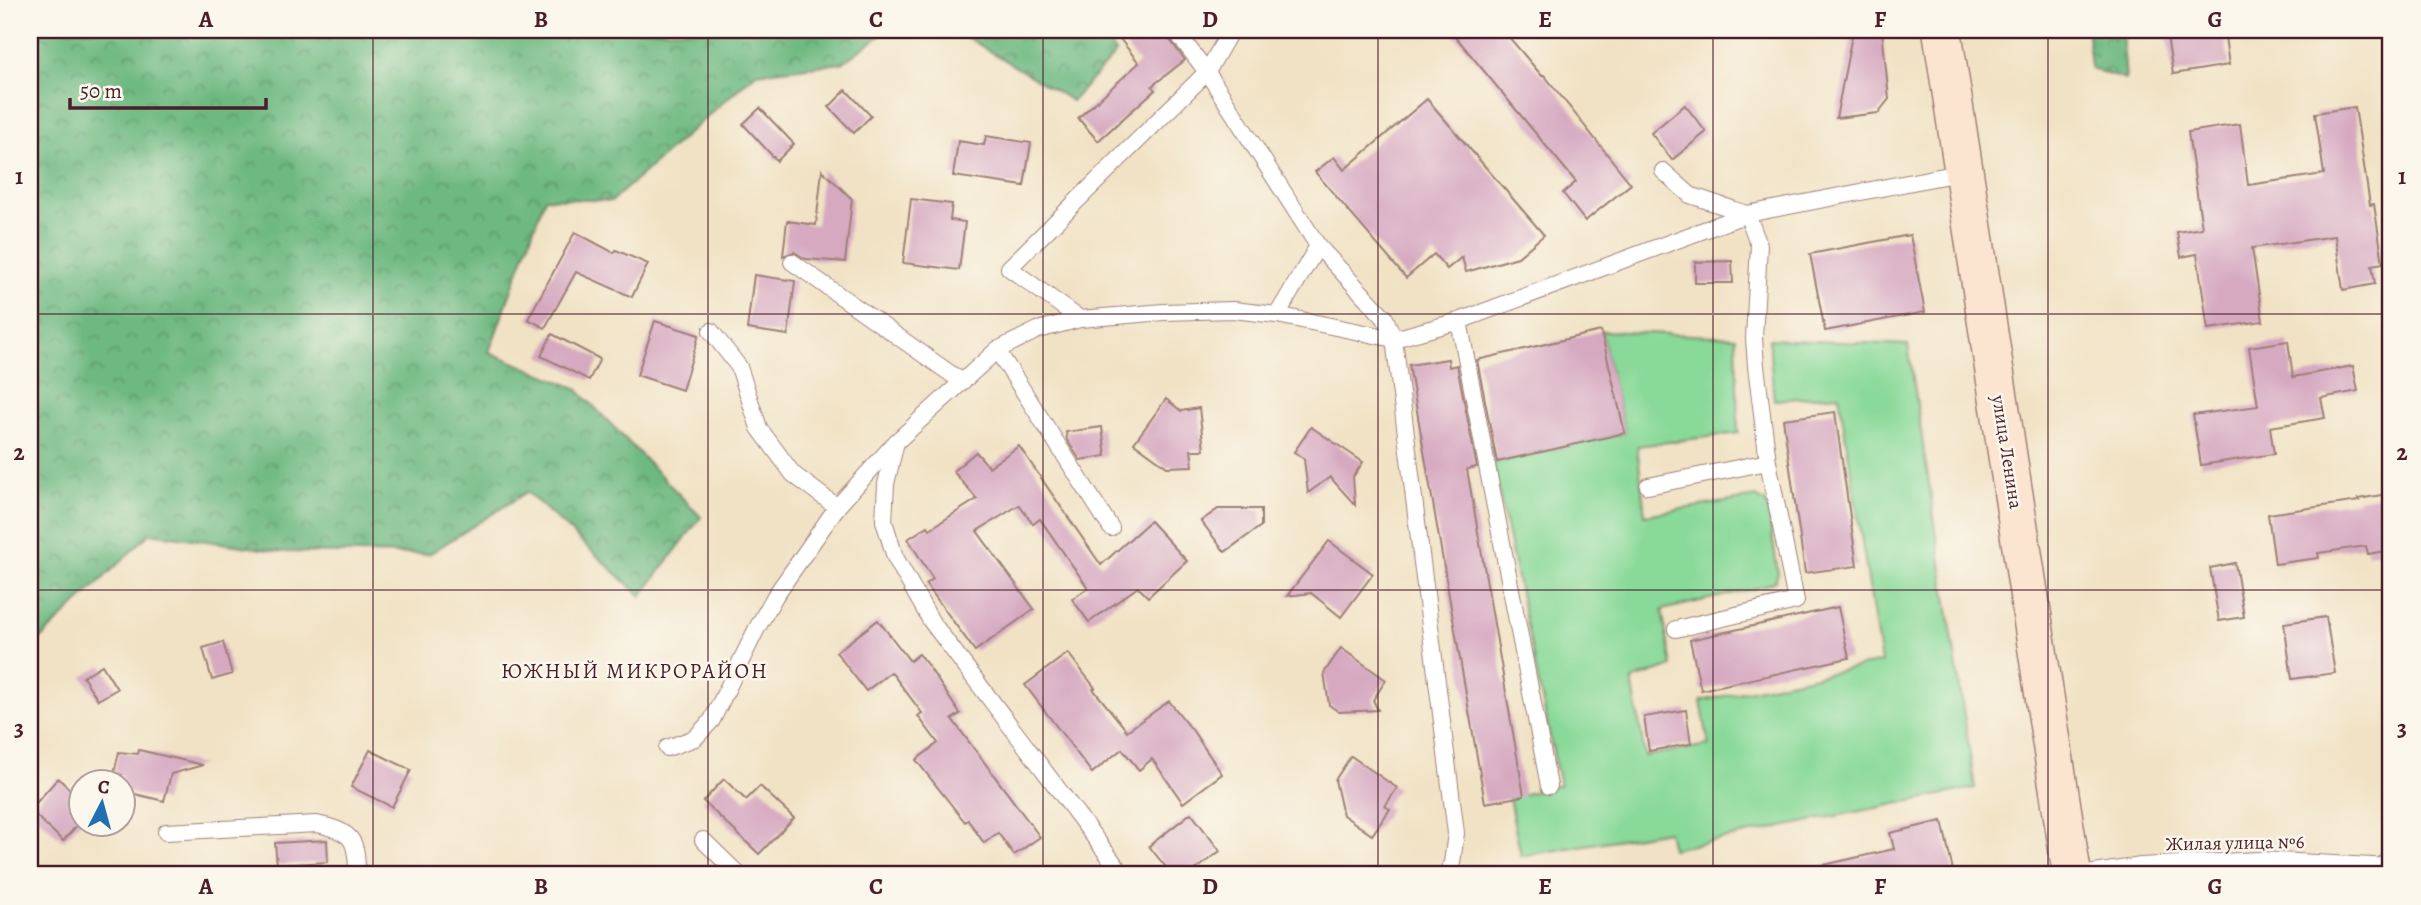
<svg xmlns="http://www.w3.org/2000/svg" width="2421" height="905" viewBox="0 0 2421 905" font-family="Alegreya,serif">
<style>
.green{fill:#89d999;stroke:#6a7c62;stroke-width:2}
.forest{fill:url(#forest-crowns);stroke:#5c6c56;stroke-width:2}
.building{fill:#d6a9c1}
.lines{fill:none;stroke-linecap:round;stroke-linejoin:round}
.lane-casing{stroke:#9e8078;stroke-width:18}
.street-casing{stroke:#9e8078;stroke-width:32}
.secondary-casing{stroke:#9e8078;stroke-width:41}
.lane{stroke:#fff;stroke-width:16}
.street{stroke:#fff;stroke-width:30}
.secondary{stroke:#fce5d0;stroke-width:38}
.grid{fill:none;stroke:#4a1f2b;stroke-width:2;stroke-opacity:0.55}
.labels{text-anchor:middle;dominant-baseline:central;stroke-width:5;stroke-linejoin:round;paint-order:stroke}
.street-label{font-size:19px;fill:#4a1f2b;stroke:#fbf7ec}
.neighbourhood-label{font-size:21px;letter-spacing:2px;fill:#4a1f2b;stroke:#fbf7ec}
.neatline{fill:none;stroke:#4a1f2b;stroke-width:2.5}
.grid-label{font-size:23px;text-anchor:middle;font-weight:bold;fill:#4a1f2b}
</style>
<defs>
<pattern id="forest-crowns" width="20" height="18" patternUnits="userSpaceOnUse" patternTransform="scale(1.75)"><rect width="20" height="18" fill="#6eb981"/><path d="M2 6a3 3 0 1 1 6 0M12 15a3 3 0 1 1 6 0" fill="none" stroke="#5c966a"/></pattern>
</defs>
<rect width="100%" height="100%" fill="#fbf7ec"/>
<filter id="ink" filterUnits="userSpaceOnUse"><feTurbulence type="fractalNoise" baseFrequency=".0143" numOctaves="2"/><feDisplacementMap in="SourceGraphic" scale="14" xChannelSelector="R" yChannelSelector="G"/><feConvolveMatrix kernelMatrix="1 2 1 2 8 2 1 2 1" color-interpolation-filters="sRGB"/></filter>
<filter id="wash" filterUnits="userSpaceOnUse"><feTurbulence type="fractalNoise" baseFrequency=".00686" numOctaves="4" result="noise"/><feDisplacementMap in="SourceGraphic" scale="28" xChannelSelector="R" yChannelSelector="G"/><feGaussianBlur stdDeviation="1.57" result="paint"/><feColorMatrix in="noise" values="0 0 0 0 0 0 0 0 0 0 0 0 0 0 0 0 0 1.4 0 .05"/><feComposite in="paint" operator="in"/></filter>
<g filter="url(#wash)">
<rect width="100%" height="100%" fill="#f1e2c5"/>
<path class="green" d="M1601,331L1736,337L1738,433L1637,446L1645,515L1756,497L1766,503L1768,509L1778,573L1775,581L1765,586L1662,610L1672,666L1632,680L1645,756L1709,745L1701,701L1881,662L1839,395L1774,400L1769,339L1908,345L1975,788L1672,849L1668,831L1521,856L1509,798L1560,785L1493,463L1625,433Z"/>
<g class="forest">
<path d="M30,30H888L842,63L756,73L612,201L545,198L489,352L576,388L701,517L641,596L527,492L429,554L283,552L150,533L30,649Z"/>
<path d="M955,30H1098L1116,53L1072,101Z"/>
<path d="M2090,30H2122L2126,80L2091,69L2088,34Z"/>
</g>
<g id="blocks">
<g class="building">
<path d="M1113,30H1165L1167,36L1185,60L1152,86L1155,90L1098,141L1078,118L1139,63Z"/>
<path d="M1450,30H1503L1542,76L1544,75L1631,184L1585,221L1563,193L1576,182Z"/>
<path d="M1853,30H1882L1889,99L1878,113L1836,118Z"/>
<path d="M2166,30H2224L2229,65L2173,74Z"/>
<path d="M846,90L871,116L854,133L829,107Z"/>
<path d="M1427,99L1544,235L1518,257L1466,272L1462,257L1447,269L1434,254L1406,278L1315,172L1334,157L1344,170Z"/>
<path d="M1685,105L1706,132L1672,160L1651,133Z"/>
<path d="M2355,107L2370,205L2374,204L2383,263L2372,265L2375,284L2343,290L2335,236L2252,248L2263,321L2208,329L2197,254L2181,257L2177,232L2202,228L2188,132L2240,124L2248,185L2324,174L2315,113Z"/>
<path d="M760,108L794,144L777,161L743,124Z"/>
<path d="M986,136L1031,143L1024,186L953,176L958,141L984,145Z"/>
<path d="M822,170L852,199L845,262L806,259L794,252L783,256L787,221L816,225Z"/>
<path d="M911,199L952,204L950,220L965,222L959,270L903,263Z"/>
<path d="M575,232L614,253L616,250L648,264L632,297L576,272L545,328L528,319Z"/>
<path d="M1910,235L1925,312L1825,331L1810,254Z"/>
<path d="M1732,261L1733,283H1695V262Z"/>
<path d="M754,275L795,281L788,335L747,329Z"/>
<path d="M655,321L699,335L682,390L637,375Z"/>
<path d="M1601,331L1625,433L1497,462L1477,360Z"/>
<path d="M552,334L600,359L589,380L541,356Z"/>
<path d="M2288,341L2293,377L2353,366L2358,391L2321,398L2325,418L2270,427L2274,454L2201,465L2193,415L2258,406L2249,347Z"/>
<path d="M1448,359L1449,367L1457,365L1477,467L1467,469L1524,796L1485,803L1409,365Z"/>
<path d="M1166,399L1181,411L1199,408L1204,450H1191L1193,466L1167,467L1134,443Z"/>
<path d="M1835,412L1857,566L1805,573L1783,419Z"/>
<path d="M1102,427L1106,456L1080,460L1067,440L1066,432Z"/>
<path d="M1311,427L1363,462L1353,477L1355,505L1330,477L1308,493L1304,459L1294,452Z"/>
<path d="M1019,446L1101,565L1150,521L1187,561L1148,597L1138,587L1089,622L1072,599L1088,588L1040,519L1033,524L1019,505L977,531L1034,609L975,651L926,584L933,579L908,539L928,526L930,529L977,499L953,471L976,452L989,467Z"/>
<path d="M2388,494L2391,510V550L2368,554L2366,546L2318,553L2319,558L2275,564L2268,514L2359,501L2358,499Z"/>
<path d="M1218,509H1261V526L1225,552L1201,521Z"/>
<path d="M1329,541L1373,574L1341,617L1311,593L1287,596Z"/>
<path d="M2235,563L2244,617L2219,621L2210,568Z"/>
<path d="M1838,607L1849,658L1701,690L1690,640Z"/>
<path d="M2326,617L2335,673L2292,679L2284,623Z"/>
<path d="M878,620L910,661L919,654L931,670L960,714L952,719L1040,837L1014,855L998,833L984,843L968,820L965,822L916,760L938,743L918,716L922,713L891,672L866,691L836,652Z"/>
<path d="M223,642L232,674L212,680L203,648Z"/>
<path d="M1341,648L1386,680L1373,700L1378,710L1339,712L1329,705L1324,673Z"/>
<path d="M1068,653L1095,688L1093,689L1127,731L1169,701L1193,731L1222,774L1183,803L1152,759L1139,770L1122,749L1092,773L1025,685Z"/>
<path d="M102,665L117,689L98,700L83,677Z"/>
<path d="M1686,710L1691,744L1649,751L1644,717Z"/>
<path d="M139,750L203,765L171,774L164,801L122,791V775L114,773L119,752L138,754Z"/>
<path d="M370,750L411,770L392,807L351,787Z"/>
<path d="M1351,756L1397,788L1385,806L1390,809L1372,835L1343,815L1335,780Z"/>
<path d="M58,778L80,799V822L63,841L30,810Z"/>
<path d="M724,779L746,800L760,786L794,818L759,854L703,801Z"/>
<path d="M1191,813L1220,851L1189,875H1172L1149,846Z"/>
<path d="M1942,821L1954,875H1816L1815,867L1894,849L1890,833Z"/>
<path d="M327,840L328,862L277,865L275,843Z"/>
</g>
</g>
</g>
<g filter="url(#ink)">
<use href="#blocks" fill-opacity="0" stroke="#9e8078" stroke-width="2"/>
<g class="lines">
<defs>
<g id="lane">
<path d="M1231,30L1207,72L1318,246L1277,315"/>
<path d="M1663,171L1690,195L1747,214L1759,245L1754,338L1756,366L1768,462L1796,601L1676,629"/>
<path d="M1318,246L1385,318L1394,339"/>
<path d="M792,262L961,381"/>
<path d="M1080,319L1009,268L1207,72L1175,30"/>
<path d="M1459,321L1549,786"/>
<path d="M711,331L739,367L759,428L793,474L837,507"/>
<path d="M997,350L1111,528"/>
<path d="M1648,486L1768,462"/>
<path d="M667,748L695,738L712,720L756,630L775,596L837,507L894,444"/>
<path d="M166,832L317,824C353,832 357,839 357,875"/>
<path d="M703,840L739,875"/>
<path d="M1123,875L931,621L895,557L884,521L886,484L896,442L997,350L1038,330L1080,319L1164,312L1233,310L1277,315L1394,339"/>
<path d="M1446,875L1452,863L1456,833L1394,339L1459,321L1747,214L1964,172"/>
<path d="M2081,875L2141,866L2260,860L2391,867"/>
</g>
<path id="street" d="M2391,867V869"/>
<path id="secondary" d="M1942,30L2072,875"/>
</defs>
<use href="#lane" class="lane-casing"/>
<use href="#street" class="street-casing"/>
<use href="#secondary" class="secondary-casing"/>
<use href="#lane" class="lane"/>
<use href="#street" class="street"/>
<use href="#secondary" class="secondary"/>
</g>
</g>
<path class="grid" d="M373,30V875M708,30V875M1043,30V875M1378,30V875M1713,30V875M2048,30V875M30,314H2391M30,590H2391"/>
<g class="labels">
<g class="street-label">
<text transform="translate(2007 452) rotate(81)">улица Ленина</text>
<text transform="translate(2235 843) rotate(-1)">Жилая улица №6</text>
</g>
<g class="neighbourhood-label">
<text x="635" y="671">ЮЖНЫЙ МИКРОРАЙОН</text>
</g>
</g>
<rect width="2421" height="905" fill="none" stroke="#fbf7ec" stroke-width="77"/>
<g transform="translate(102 803) rotate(6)"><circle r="33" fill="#fbf7ec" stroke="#b4a19f" stroke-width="2"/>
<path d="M0-5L12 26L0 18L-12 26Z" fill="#1f6fb2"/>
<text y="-10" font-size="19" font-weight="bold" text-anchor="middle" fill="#4a1f2b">С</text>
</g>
<path d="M70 98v10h196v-10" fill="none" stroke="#4a1f2b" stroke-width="3.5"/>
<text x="80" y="98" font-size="21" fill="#4a1f2b" stroke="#fbf7ec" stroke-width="5" paint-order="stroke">50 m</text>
<rect x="38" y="38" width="2344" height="828" class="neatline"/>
<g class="grid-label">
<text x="206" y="27">A</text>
<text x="541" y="27">B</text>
<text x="876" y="27">C</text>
<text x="1210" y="27">D</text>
<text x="1545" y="27">E</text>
<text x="1880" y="27">F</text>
<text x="2215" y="27">G</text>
<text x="19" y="184">1</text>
<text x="2402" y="184">1</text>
<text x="19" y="460">2</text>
<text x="2402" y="460">2</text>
<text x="19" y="736">3</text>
<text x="2402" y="736">3</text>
<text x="206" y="894">A</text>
<text x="541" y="894">B</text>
<text x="876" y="894">C</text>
<text x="1210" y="894">D</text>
<text x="1545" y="894">E</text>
<text x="1880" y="894">F</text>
<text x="2215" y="894">G</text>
</g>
</svg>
